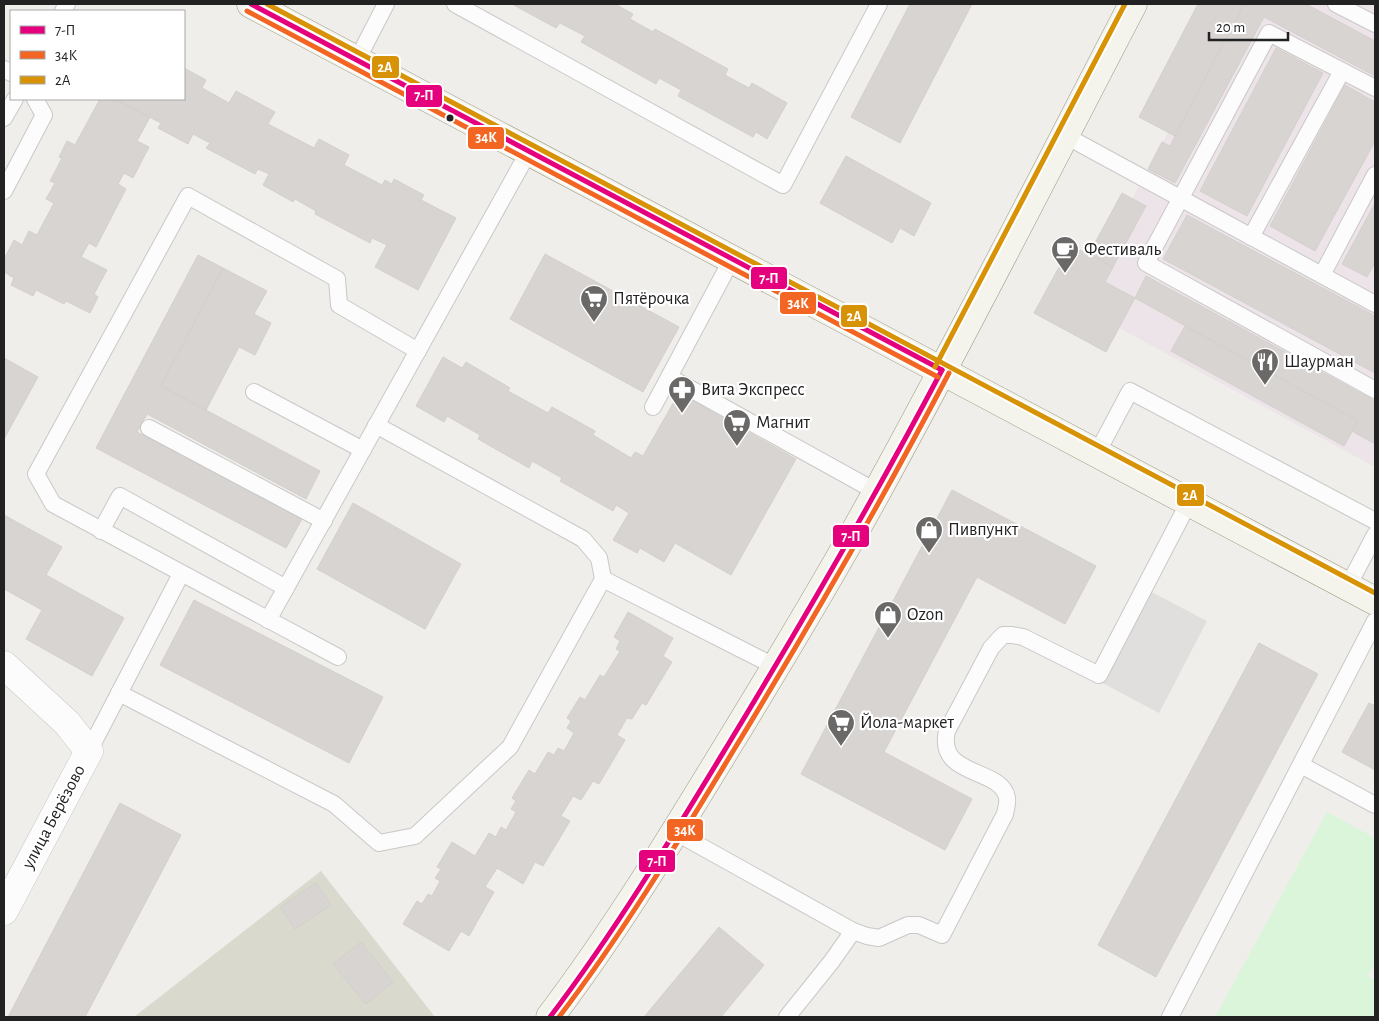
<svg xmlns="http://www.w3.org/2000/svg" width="1379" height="1021" viewBox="0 0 1379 1021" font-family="'Alegreya Sans',sans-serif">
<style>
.industrial{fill:#ede4e9}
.construction{fill:#d9d9cd}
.park{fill:#daf5da}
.parking{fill:#e0dfde}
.building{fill:#d7d4d2;stroke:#d3d0cc}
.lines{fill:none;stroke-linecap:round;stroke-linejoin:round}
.lane-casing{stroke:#c9c8c7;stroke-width:18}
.street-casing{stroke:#c9c8c7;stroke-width:29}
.secondary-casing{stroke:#999a82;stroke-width:29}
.lane{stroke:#fdfcfc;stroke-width:16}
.street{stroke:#fdfcfc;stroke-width:28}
.secondary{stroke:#f4f4ed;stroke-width:28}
.bus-1-casing{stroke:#fff;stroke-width:9}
.bus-2-casing{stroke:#fff;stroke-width:9}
.bus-3-casing{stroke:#fff;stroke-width:9}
.bus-1{stroke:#e5007d;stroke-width:5}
.bus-2{stroke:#f26522;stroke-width:5}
.bus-3{stroke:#d79205;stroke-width:5}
.bus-dot{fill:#222;stroke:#fff;stroke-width:2}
.labels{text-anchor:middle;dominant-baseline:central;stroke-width:4.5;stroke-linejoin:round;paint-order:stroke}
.poi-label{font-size:18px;fill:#222;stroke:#fff;text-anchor:start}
.street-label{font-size:18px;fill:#222;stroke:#fff}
.line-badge{stroke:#fff;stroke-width:2}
.badge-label{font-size:14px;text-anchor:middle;font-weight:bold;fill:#fff}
</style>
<rect width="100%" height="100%" fill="#f0eeeb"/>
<path class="industrial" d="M1237,4H1375V467L1119,328L1105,282L1146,206L1132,199Z"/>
<path class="construction" d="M321,871L435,1017H134Z"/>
<path class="park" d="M1327,812L1375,838V963L1368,976L1375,980V1017H1215Z"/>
<path class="parking" d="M1138,585L1207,621L1159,713L1091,677Z"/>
<g class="building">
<path d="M512,4H615L633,14L630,19L653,32L655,29L728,69L725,75L749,88L752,83L787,103L767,139L756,132L753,137L678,96L681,90L659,78L656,84L581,42L585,36L560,23L556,28Z"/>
<path d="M910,4H972L900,143L851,117Z"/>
<path d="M1198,4H1244L1175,136L1139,117Z"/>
<path d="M1244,4H1306L1375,41V76L1264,17L1175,183L1148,169L1162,142L1170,146Z"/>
<path d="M1276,48L1323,73L1247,216L1200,191Z"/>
<path d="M184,68L206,80L202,88L229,103L236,91L275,112L268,124L314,148L319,139L349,155L344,165L382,185L385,180L392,184L394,179L424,195L421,200L456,218L418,290L375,267L387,245L372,238L370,243L315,214L316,211L295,199L293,202L263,185L269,174L258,169L255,174L206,148L210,143L193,134L188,144L158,128L161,123L114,99H184Z"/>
<path d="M1345,85L1375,102V141L1315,251L1270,226Z"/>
<path d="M100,99H114L150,117L137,141L149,147L133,178L124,173L118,184L126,189L96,247L89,243L81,257L107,270L94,294L98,297L90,313L66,301L64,304L36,290L33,296L11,285L14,278L4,272V259L14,240L22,245L29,231L37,235L54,203L46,199L55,183L50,181L62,158L59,157L67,141L75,145Z"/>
<path d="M846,156L931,203L914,236L900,228L892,243L820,203Z"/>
<path d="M1122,193L1146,206L1113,267L1089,254Z"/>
<path d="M1375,203V263L1367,277L1342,264Z"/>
<path d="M1187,215L1375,316V373L1163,259Z"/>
<path d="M1080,250L1113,267L1105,282L1135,298L1106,352L1034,313L1064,258L1073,262Z"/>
<path d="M545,254L679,327L643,392L510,319Z"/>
<path d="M198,255L223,268L161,386L320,471L306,499L147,414L137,432L302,519L286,548L96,448Z"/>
<path d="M223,268L267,291L254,314L271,323L255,355L239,347L206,410L161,386Z"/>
<path d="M1146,276L1375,401V444L1352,431L1358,421L1135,298Z"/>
<path d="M1185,326L1358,421L1344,446L1171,351Z"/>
<path d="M443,357L462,368L466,362L510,388L508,391L548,413L552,407L595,431L593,435L631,458L635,452L643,456L679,393L796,459L731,575L675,543L664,562L640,548L637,553L613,540L629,513L616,505L613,511L560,481L562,478L532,461L529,468L478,439L480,435L447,416L444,422L416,406Z"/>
<path d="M4,358L38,377L4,439Z"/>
<path d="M952,490L1096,566L1065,624L977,577L884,752L972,799L945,850L801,774Z"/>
<path d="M353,503L461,564L425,629L317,569Z"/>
<path d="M4,515L62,547L46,575L124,618L92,676L26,639L42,610L4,589Z"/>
<path d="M194,600L383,697L349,763L160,665Z"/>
<path d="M628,612L673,638L663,656L672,662L646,705L642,703L632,719L627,718L617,735L625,740L599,784L593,781L581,800L573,796L561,816L570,821L543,866L535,862L523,884L497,868L485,887L494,892L469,936L461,931L449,951L403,924L417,901L422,904L428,894L432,896L440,881L435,878L441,869L437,867L452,842L475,856L489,833L496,837L501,827L506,830L516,812L511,809L516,801L512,798L529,770L535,774L548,752L554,755L558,748L564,751L574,733L567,728L571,721L567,718L580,697L585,700L600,675L604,677L620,651L616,649L620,641L614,637Z"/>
<path d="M1259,643L1318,674L1156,977L1098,945Z"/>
<path d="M1369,703L1375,706V770L1342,752Z"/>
<path d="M120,803L181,835L85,1017H8Z"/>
<path d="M316,883L331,905L295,929L280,907Z"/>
<path d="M719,927L764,965L721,1017H644Z"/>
<path d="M361,942L393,982L366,1004L333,964Z"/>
</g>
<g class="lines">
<defs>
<g id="lane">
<path d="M455,4L783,185L879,4"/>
<path d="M1336,4L1375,24"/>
<path d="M63,11L67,4"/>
<path d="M357,60L386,4"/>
<path d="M4,69L11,73"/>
<path d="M1375,88L1269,33L1146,263L1375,390"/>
<path d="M4,118L15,99"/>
<path d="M1064,135L1375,304"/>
<path d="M4,191L44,115L35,99"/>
<path d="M1251,237L1342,71"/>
<path d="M1322,275L1375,175"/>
<path d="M669,377L877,492"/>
<path d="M254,392L363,450"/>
<path d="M653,407L732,259"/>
<path d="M149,428L324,521"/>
<path d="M1097,453L1130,391L1375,521"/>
<path d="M101,531L120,496L286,588"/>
<path d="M603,579L776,667"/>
<path d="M1348,586L1375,535"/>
<path d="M268,620L529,151"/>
<path d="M338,657L53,504L36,474L188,196L337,279L339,305L418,351"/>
<path d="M119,693L334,804L379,843L415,836L510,747L603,579L599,558L583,539L376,425"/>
<path d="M89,751L181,574"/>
<path d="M1301,765L1375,805"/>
<path d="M675,832L853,931L867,936L879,938L908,925H919L942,935L1005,814C1006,809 1008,803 1007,798C1002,767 936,778 947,731L991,648L1003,635H1012L1023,637L1099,675L1189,502"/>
<path d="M787,1017L832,961L853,931"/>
<path d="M1170,1017L1375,621"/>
</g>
<path id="street" d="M4,665L67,723L89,751L4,911"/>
<g id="secondary">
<path d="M251,4L1375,601"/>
<path d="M550,1017C615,931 671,839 727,747C779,662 831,576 879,488C967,328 1049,165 1133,4"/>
</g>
</defs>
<use href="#lane" class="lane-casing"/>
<use href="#street" class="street-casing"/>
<use href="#secondary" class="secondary-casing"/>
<use href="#lane" class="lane"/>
<use href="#street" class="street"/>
<use href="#secondary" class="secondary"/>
<defs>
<g id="bus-1">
<path d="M251,4L942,370"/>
<path d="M550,1017C616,930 672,837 729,743C803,621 875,497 942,370"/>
</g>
<g id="bus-2">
<path d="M247,11L938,377"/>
<path d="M559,1017C624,932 679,840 735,748C810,625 882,501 949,373"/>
</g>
<g id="bus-3">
<path d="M267,4L1375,593"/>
<path d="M935,367L1125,4"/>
</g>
</defs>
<use href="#bus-1" class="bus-1-casing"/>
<use href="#bus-2" class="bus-2-casing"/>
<use href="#bus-3" class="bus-3-casing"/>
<use href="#bus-1" class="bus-1"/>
<use href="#bus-2" class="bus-2"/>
<use href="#bus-3" class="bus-3"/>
</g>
<defs>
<symbol id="cafe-pin" viewBox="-11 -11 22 30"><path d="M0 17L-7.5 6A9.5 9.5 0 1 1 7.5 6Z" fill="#6a6968" stroke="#fff"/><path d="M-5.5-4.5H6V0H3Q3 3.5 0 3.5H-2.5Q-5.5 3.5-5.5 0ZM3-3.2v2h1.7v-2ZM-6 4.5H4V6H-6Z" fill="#fff"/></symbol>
<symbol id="supermarket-pin" viewBox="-11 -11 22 30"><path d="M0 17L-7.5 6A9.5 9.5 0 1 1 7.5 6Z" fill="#6a6968" stroke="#fff"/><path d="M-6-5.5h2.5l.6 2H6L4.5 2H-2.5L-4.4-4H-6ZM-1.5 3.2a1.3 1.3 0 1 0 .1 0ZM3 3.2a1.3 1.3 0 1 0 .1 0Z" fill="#fff"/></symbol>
<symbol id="restaurant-pin" viewBox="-11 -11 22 30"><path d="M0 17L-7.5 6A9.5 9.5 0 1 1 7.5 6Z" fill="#6a6968" stroke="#fff"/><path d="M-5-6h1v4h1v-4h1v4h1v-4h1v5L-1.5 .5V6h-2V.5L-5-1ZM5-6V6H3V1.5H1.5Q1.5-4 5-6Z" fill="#fff"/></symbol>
<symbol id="pharmacy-pin" viewBox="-11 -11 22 30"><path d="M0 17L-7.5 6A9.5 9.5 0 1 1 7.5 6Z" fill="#6a6968" stroke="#fff"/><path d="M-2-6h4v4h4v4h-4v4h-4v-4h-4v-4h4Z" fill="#fff"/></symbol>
<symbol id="shop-pin" viewBox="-11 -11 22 30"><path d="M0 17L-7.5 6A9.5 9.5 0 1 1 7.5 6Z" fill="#6a6968" stroke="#fff"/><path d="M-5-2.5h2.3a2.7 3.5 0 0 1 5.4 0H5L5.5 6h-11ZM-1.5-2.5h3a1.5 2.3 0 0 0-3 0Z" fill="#fff"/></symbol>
</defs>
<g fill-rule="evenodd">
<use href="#cafe-pin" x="1049" y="234" width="32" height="43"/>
<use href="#supermarket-pin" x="578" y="283" width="32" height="43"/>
<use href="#restaurant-pin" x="1249" y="346" width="32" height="43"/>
<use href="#pharmacy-pin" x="666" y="374" width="32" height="43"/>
<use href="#supermarket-pin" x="721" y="407" width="32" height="43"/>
<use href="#shop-pin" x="913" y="514" width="32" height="43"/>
<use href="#shop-pin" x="872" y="599" width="32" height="43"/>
<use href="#supermarket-pin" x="825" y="707" width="32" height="43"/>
</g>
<circle class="bus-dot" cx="450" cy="118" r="4.5"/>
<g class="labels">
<g class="poi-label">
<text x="1084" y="250">Фестиваль</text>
<text x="613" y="299">Пятёрочка</text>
<text x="1284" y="362">Шаурман</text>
<text x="701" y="390">Вита Экспресс</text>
<text x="756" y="423">Магнит</text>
<text x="948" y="530">Пивпункт</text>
<text x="907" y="615">Ozon</text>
<text x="860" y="723">Йола-маркет</text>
</g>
<g class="street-label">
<text transform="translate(54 817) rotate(-62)">улица Берёзово</text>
</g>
</g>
<g class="line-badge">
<rect x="371" y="55" width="29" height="24" rx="5" fill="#d79205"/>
<rect x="405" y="84" width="38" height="24" rx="5" fill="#e5007d"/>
<rect x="467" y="126" width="38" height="24" rx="5" fill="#f26522"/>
<rect x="750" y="266" width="38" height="24" rx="5" fill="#e5007d"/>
<rect x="779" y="291" width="38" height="24" rx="5" fill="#f26522"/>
<rect x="840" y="304" width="28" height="24" rx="5" fill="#d79205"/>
<rect x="1176" y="483" width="29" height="24" rx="5" fill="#d79205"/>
<rect x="832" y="524" width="38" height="24" rx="5" fill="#e5007d"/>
<rect x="666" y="818" width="38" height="24" rx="5" fill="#f26522"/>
<rect x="638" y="849" width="38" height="24" rx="5" fill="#e5007d"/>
</g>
<g class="badge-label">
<text x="385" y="72">2А</text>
<text x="424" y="100">7-П</text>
<text x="486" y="142">34К</text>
<text x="769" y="283">7-П</text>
<text x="798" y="308">34К</text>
<text x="854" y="321">2А</text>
<text x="1190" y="500">2А</text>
<text x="851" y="541">7-П</text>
<text x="685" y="835">34К</text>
<text x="657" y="866">7-П</text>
</g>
<rect width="1379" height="1021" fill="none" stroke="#222222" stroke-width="10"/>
<rect x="10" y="10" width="175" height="90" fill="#ffffff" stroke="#a7a7a7"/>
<rect x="20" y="26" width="25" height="8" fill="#e5007d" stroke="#a7a7a7"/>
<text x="55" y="35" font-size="15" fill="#222222">7-П</text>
<rect x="20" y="51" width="25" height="8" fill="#f26522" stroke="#a7a7a7"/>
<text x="55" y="60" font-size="15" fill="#222222">34К</text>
<rect x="20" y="76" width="25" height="8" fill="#d79205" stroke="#a7a7a7"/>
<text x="55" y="85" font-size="15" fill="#222222">2А</text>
<path d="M1209 32v8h79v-8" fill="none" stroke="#222222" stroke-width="2.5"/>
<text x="1216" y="32" font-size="15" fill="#222222" stroke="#ffffff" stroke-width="4" paint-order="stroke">20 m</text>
</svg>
